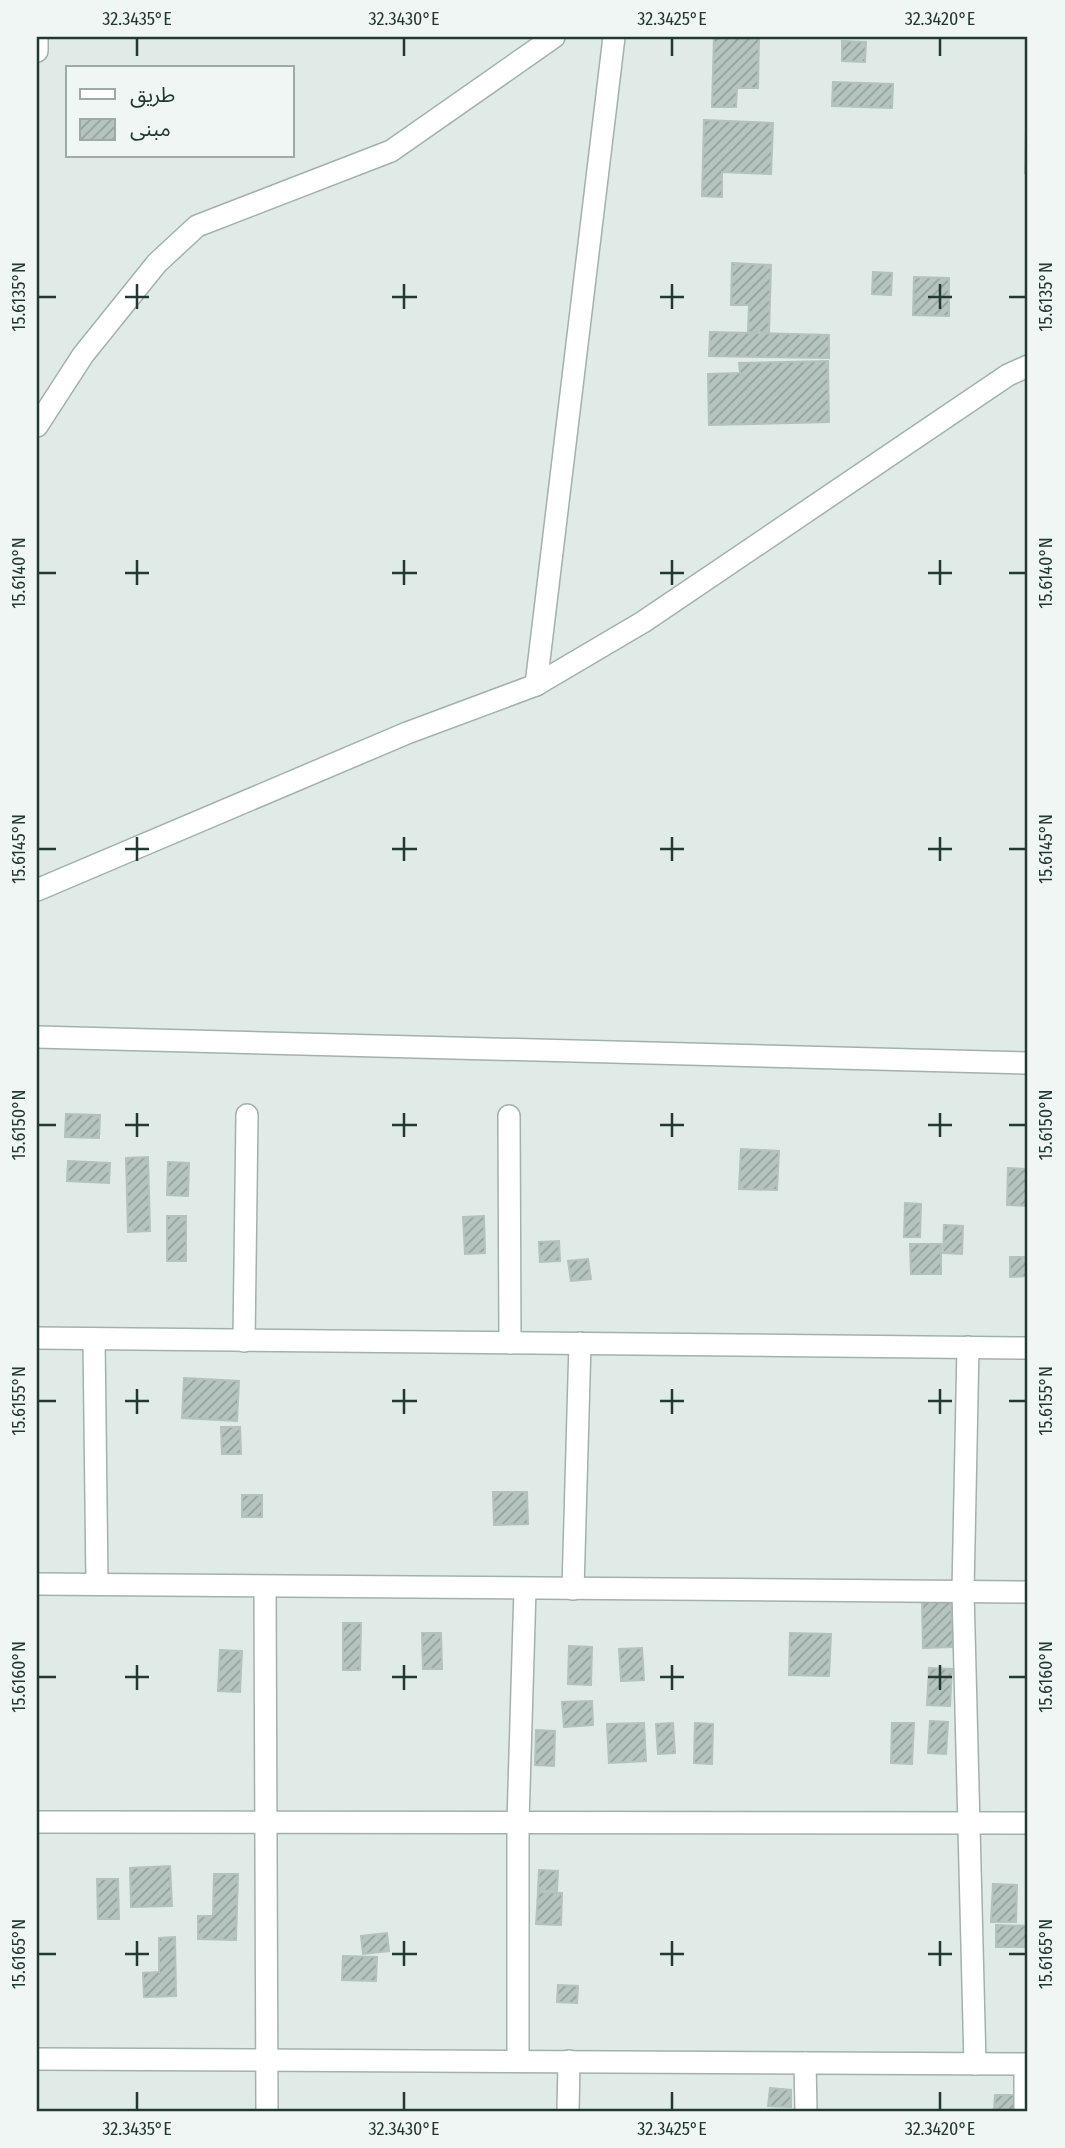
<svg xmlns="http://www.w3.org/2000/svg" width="1065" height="2148" viewBox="0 0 1065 2148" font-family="'Fira Sans Condensed','Noto Sans Arabic',sans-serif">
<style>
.building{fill:url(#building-hatch);stroke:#b3c2bd;stroke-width:2}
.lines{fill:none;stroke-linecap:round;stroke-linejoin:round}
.street-casing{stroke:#a3b1ad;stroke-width:24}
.street{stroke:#fff;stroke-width:21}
.ticks{fill:none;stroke:#223833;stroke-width:2.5}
.neatline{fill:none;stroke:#223833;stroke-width:2.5}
.ticks-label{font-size:18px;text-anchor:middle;fill:#223833}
</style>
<defs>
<pattern id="building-hatch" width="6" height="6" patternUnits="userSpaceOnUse" patternTransform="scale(1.75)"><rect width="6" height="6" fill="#b6c4bf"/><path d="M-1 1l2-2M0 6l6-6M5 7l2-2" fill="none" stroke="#94a09c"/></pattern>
</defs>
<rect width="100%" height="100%" fill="#e0eae6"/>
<g class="building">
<path d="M714,37H759L758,88H737L736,107H712Z"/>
<path d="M842,41L866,42L865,62L842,61Z"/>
<path d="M833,82L893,84L892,108L832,106Z"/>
<path d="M704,120L773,123L771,174L722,172V197L702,196Z"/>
<path d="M1026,129H1028V173H1025Z"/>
<path d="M732,263L771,265L769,332H748L749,305H731Z"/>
<path d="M873,272L892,273L891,295L872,294Z"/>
<path d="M914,277L949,278V316L913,315Z"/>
<path d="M710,332L829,335V358L709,356Z"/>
<path d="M828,361L829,422L709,425L708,374L740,373L739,363Z"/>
<path d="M66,1114L100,1115L99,1138L65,1137Z"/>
<path d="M741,1149L779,1151L777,1190L739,1189Z"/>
<path d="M148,1157L150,1231L128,1232L126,1158Z"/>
<path d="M68,1161L110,1163L109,1183L67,1181Z"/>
<path d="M168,1162L189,1163L188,1196L167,1195Z"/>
<path d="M1008,1168L1028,1169L1027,1206L1007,1205Z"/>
<path d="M905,1203L921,1204L920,1237H904Z"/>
<rect x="167" y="1216" width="19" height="45"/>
<path d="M484,1216L485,1253L465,1254L463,1217Z"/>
<path d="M944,1225L963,1226L962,1254L943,1253Z"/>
<path d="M559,1241L560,1261L540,1262L539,1242Z"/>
<path d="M910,1244H941V1274H911Z"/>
<path d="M1010,1257H1028V1276L1010,1277Z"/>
<path d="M588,1259L591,1279L571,1281L568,1261Z"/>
<path d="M184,1378L239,1381L237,1421L182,1418Z"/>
<path d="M221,1427H240L241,1454H222Z"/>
<path d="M493,1492H527L528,1524L494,1525Z"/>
<rect x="242" y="1495" width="20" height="22"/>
<path d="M951,1598L953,1647L923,1648L922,1599Z"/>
<path d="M343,1623H361L360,1670H343Z"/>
<path d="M422,1633H441L442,1669H423Z"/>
<path d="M790,1633L831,1634L829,1676L789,1675Z"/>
<path d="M569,1646L592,1647L591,1685L568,1684Z"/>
<path d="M642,1648L644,1680L621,1681L619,1649Z"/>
<path d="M220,1650L242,1651L240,1692L218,1691Z"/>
<path d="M929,1668L952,1669L950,1706L927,1705Z"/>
<path d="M592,1701L593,1725L564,1727L562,1702Z"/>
<path d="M930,1721L948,1722L946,1754L928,1753Z"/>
<path d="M644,1723L646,1761L609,1763L607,1724Z"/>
<path d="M673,1723L675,1753L658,1754L656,1724Z"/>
<path d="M695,1723L713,1724L712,1764L694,1763Z"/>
<path d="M892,1723H914L912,1764L891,1763Z"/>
<path d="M536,1730L555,1731L554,1766L535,1765Z"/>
<path d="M170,1866L172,1906L131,1907L130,1868Z"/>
<path d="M539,1870L558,1871L557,1891L538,1890Z"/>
<path d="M214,1874H238L236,1940L198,1939V1916H213Z"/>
<path d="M97,1879H118L119,1919H98Z"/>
<path d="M993,1884L1017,1885L1016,1922H991Z"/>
<path d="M538,1892L562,1893L561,1925L536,1924Z"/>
<path d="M996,1925L1028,1926V1947H996Z"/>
<path d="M387,1933L389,1951L363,1954L361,1936Z"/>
<path d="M175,1937L176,1996L144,1997L143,1973L159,1972V1938Z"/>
<path d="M343,1956L377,1957L376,1981L342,1980Z"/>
<path d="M558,1985L578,1986L577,2003L557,2002Z"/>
<path d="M770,2088L791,2090V2107L768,2106Z"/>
<path d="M995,2095H1015V2111H994Z"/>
</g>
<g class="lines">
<defs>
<g id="street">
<path d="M37,51V37"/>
<path d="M37,426L83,355L157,263L197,226L391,151L554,37"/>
<path d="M536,685L614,37"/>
<path d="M37,890L407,733L536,685L643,622L1008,375L1028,366"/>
<path d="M37,1037L1028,1063"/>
<path d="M509,1116L510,1343"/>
<path d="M37,1338L1028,1348"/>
<path d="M94,1339L97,1584"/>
<path d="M244,1341L247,1115"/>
<path d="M968,1347L963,1591L975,2064"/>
<path d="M37,1584L1028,1592"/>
<path d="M265,1587L267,2111"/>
<path d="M573,1589L580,1343"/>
<path d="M37,1822L1028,1823"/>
<path d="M37,2059L1028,2064"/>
<path d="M518,2061V1822L525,1589"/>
<path d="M805,2063L806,2111"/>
<path d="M568,2111L569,2061"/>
<path d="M1025,2111V2064"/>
</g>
</defs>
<use href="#street" class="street-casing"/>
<use href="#street" class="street"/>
</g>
<path class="ticks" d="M137,38V56M404,38V56M672,38V56M940,38V56M137,284V309M404,284V309M672,284V309M940,284V309M38,297H56M125,297H149M392,297H417M660,297H684M928,297H952M1009,297H1026M137,560V585M404,560V585M672,560V585M940,560V585M38,573H56M125,573H149M392,573H417M660,573H684M928,573H952M1009,573H1026M137,837V861M404,837V861M672,837V861M940,837V861M38,849H56M125,849H149M392,849H417M660,849H684M928,849H952M1009,849H1026M137,1113V1137M404,1113V1137M672,1113V1137M940,1113V1137M38,1125H56M125,1125H149M392,1125H417M660,1125H684M928,1125H952M1009,1125H1026M137,1389V1414M404,1389V1414M672,1389V1414M940,1389V1414M38,1401H56M125,1401H149M392,1401H417M660,1401H684M928,1401H952M1009,1401H1026M137,1665V1690M404,1665V1690M672,1665V1690M940,1665V1690M38,1677H56M125,1677H149M392,1677H417M660,1677H684M928,1677H952M1009,1677H1026M137,1941V1966M404,1941V1966M672,1941V1966M940,1941V1966M38,1954H56M125,1954H149M392,1954H417M660,1954H684M928,1954H952M1009,1954H1026M137,2092V2110M404,2092V2110M672,2092V2110M940,2092V2110"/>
<rect width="1065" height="2148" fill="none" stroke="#f0f6f3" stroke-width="77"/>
<rect x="66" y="66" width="228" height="91" fill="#f0f6f3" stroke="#9eaaa6" stroke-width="2"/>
<rect x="80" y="89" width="35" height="10" fill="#ffffff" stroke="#9eaaa6" stroke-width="2"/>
<text x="130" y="102" font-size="21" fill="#223833">طريق</text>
<rect x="80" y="119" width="35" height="21" fill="url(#building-hatch)" stroke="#9eaaa6" stroke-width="2"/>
<text x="130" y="136" font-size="21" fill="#223833">مبنى</text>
<rect x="38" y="38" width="988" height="2072" class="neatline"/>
<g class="ticks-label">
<text x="137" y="25">32.3435°E</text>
<text x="404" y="25">32.3430°E</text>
<text x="672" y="25">32.3425°E</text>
<text x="940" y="25">32.3420°E</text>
<text transform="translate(1046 297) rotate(-90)" y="6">15.6135°N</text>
<text transform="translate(19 297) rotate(-90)" y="6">15.6135°N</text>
<text transform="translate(1046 573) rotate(-90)" y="6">15.6140°N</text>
<text transform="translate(19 573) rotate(-90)" y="6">15.6140°N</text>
<text transform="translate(19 849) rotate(-90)" y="6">15.6145°N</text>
<text transform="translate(1046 849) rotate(-90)" y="6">15.6145°N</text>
<text transform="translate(1046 1125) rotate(-90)" y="6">15.6150°N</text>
<text transform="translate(19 1125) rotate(-90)" y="6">15.6150°N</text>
<text transform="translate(19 1401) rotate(-90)" y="6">15.6155°N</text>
<text transform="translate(1046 1401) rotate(-90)" y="6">15.6155°N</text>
<text transform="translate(19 1677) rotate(-90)" y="6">15.6160°N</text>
<text transform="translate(1046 1677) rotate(-90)" y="6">15.6160°N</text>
<text transform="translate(1046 1954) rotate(-90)" y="6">15.6165°N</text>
<text transform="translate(19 1954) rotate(-90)" y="6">15.6165°N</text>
<text x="137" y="2135">32.3435°E</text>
<text x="404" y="2135">32.3430°E</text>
<text x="672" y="2135">32.3425°E</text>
<text x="940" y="2135">32.3420°E</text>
</g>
</svg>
